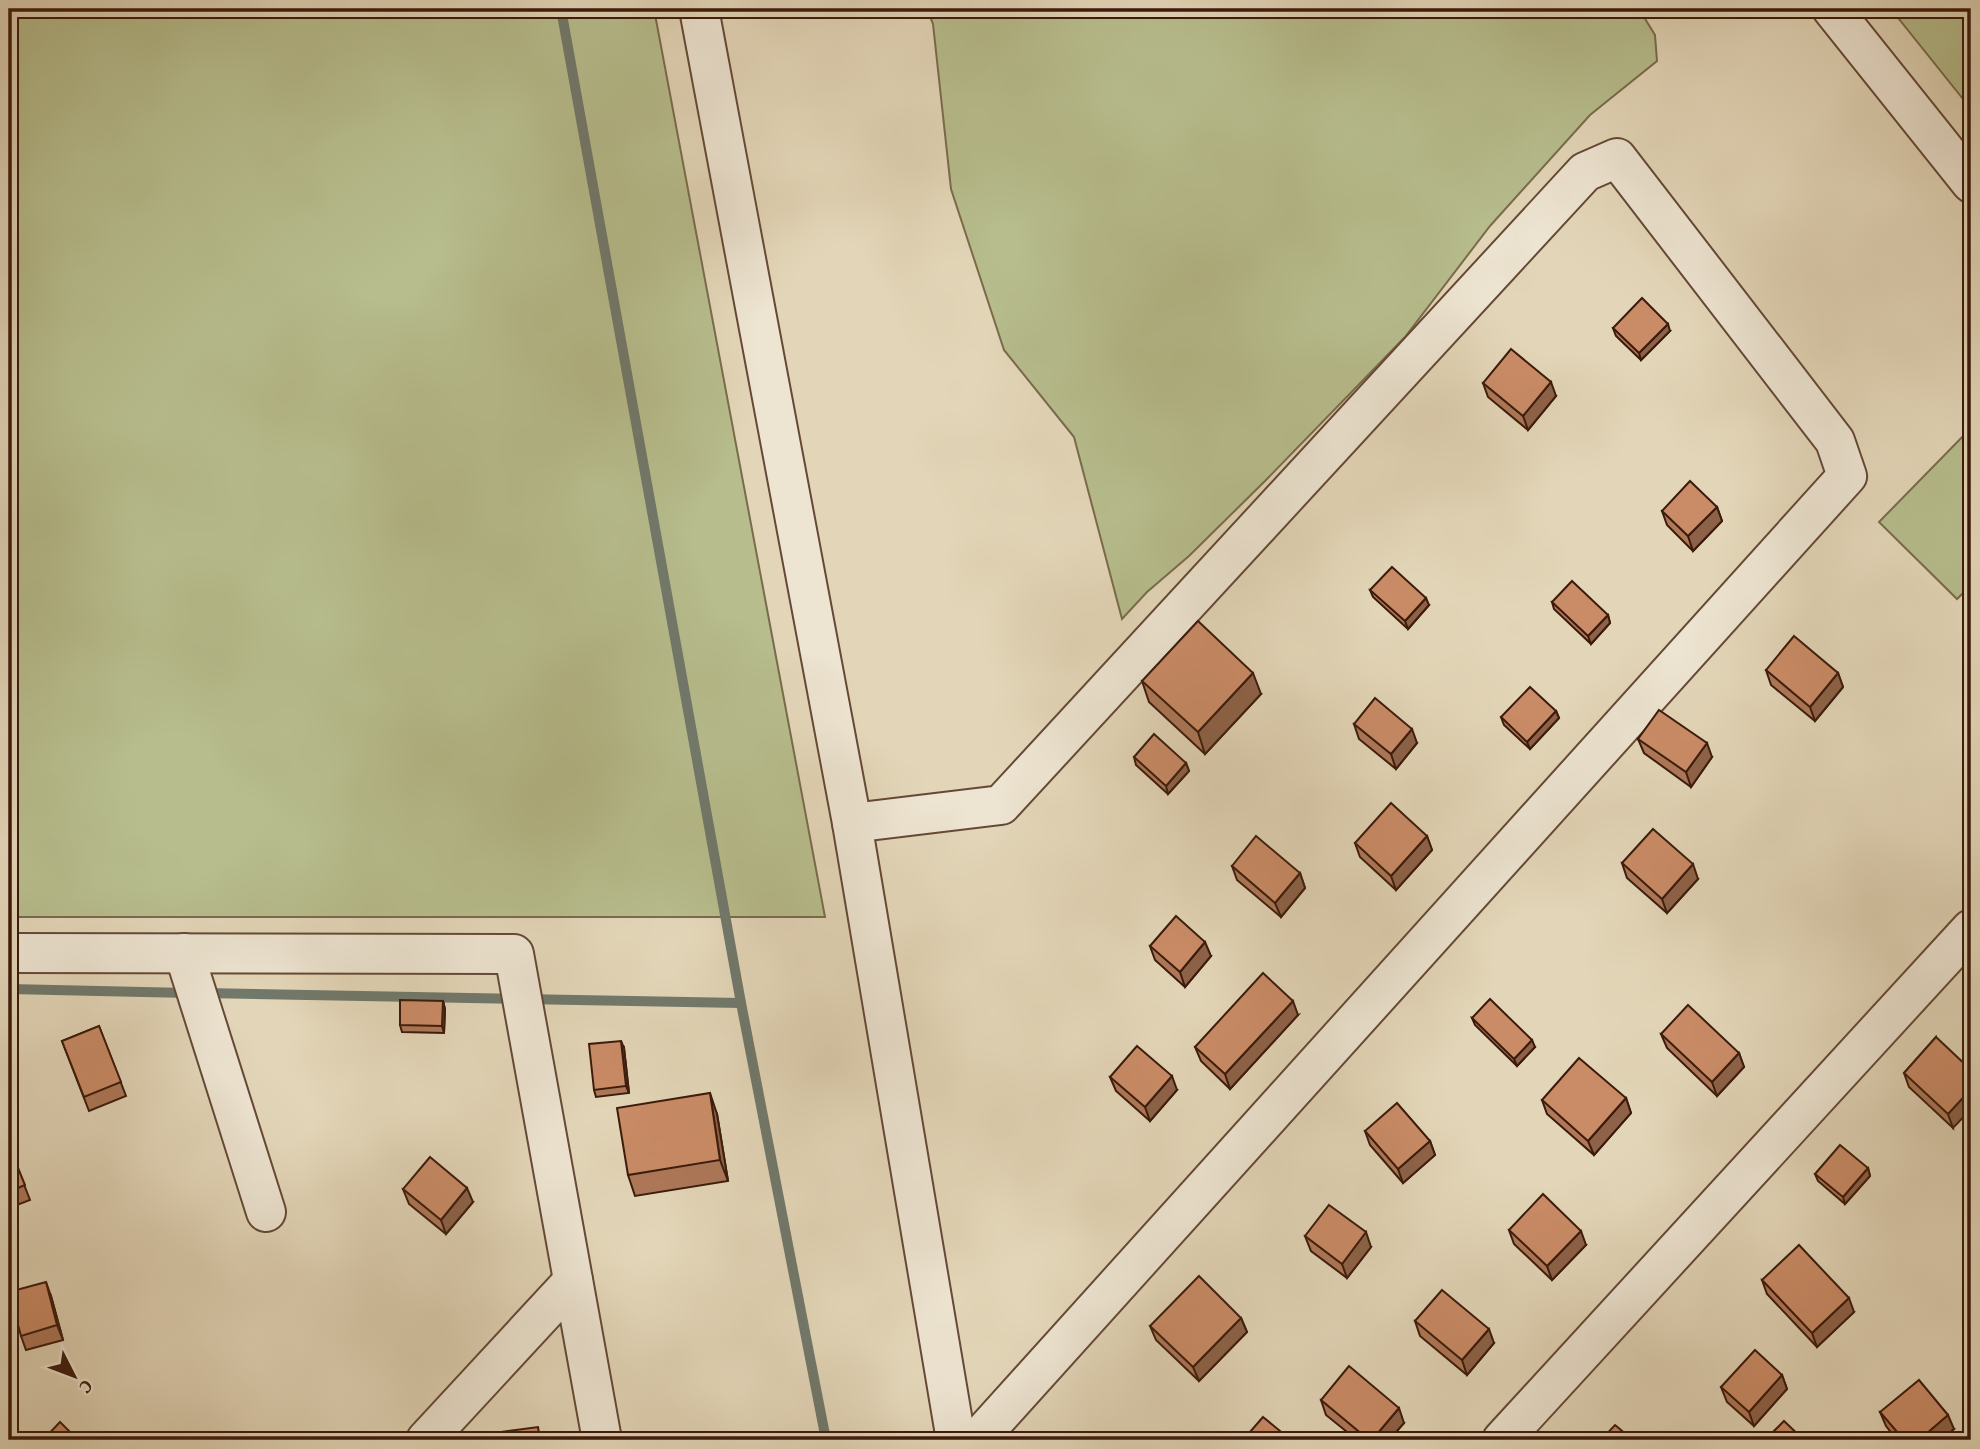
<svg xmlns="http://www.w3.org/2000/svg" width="1980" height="1449" viewBox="0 0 1980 1449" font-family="'Gentium Book Plus',serif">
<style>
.green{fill:#b7bd8d;stroke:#796c4c;stroke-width:2}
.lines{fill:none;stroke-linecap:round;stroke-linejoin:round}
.stream{stroke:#71796c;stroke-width:10}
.minor-casing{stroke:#654936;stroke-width:42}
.minor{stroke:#ede4d1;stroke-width:38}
.wall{fill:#ae7859;stroke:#3b1a0b;stroke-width:2}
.shaded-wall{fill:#8d6248;stroke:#3b1a0b;stroke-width:2}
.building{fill:#ca8c67;stroke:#3b1a0b;stroke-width:2}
</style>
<rect width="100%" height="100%" fill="#e3d6b8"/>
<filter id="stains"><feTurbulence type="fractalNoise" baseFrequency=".00286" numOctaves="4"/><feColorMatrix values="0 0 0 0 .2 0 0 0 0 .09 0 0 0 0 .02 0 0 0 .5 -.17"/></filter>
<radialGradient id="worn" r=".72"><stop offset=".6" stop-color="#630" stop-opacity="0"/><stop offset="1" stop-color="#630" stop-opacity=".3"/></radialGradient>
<g class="green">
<path d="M9,9H654L825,917H9Z"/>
<path d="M927,9H1639L1655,35L1657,61L1590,115L1490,226L1405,337L1266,480L1189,556L1147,592L1122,619L1074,437L1004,350L951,189L933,24Z"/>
<path d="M1891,9H1971V109Z"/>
<path d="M1971,428V585L1957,599L1879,522Z"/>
</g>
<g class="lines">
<g class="stream">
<path d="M561,9L741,1003L826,1440"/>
<path d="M9,989L188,993"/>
<path d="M204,993L741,1003"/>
</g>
<defs>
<g id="minor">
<path d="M699,9L852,823L956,1440"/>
<path d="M1832,9L1971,183"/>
<path d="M852,823L1001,805L1585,172L1617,158L1835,441L1847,476L977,1440"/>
<path d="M9,953L514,954L602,1440"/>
<path d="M184,953L266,1212"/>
<path d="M426,1440L573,1281"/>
<path d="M1502,1440L1971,929"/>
</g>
</defs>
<use href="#minor" class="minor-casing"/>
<use href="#minor" class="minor"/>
</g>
<g class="wall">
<path d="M1613,328L1670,331L1641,360L1616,336Z"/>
<path d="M1483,383L1556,396L1528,430L1488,397Z"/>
<path d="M1717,507L1722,521L1693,551L1667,525L1662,511Z"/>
<path d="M1370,590L1429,605L1408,629L1373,597Z"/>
<path d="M1552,602L1608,615L1610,623L1591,644L1554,609Z"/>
<path d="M1766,670L1838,673L1843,687L1815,721L1771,685Z"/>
<path d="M1142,681L1261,694L1205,754L1149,702Z"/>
<path d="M1556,711L1559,718L1530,749L1504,725L1501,717Z"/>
<path d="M1354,724L1417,743L1396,769L1359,739Z"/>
<path d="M1638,739L1712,757L1691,787L1644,753Z"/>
<path d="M1134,757L1186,763L1189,771L1168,794L1136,765Z"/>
<path d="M1427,836L1432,850L1396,890L1360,857L1355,843Z"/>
<path d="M1622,863L1698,879L1667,913L1627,878Z"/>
<path d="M1232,866L1300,873L1305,888L1281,917L1237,880Z"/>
<path d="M1150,946L1211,956L1185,987L1155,960Z"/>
<path d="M443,1001L445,1009L444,1033L402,1032L400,1025Z"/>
<path d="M1298,1015L1230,1089L1201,1061L1195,1047Z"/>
<path d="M1472,1018L1535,1047L1517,1066L1475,1025Z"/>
<path d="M99,1026L126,1096L89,1111L62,1041Z"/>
<path d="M1661,1034L1739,1053L1744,1067L1717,1096L1667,1048Z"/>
<path d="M1936,1037L1953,1128L1909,1087L1904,1073Z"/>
<path d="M624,1048L629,1093L596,1097L594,1090Z"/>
<path d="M1110,1077L1177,1090L1150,1121L1116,1091Z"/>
<path d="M1626,1098L1631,1113L1594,1155L1547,1114L1542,1100Z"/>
<path d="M717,1114L728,1181L635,1196L628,1175Z"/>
<path d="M1365,1131L1430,1141L1435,1155L1403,1183L1370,1145Z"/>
<path d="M9,1146L30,1200L9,1208Z"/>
<path d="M1868,1168L1870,1176L1845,1204L1818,1181L1815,1174Z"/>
<path d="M403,1189L473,1202L446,1234L409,1204Z"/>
<path d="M1509,1230L1586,1245L1552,1280L1514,1244Z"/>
<path d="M1305,1236L1371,1247L1347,1278L1311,1251Z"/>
<path d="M1762,1280L1854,1312L1817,1347L1767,1294Z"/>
<path d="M51,1296L63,1340L26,1350L21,1336Z"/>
<path d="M1241,1318L1247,1332L1199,1381L1156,1340L1150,1326Z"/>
<path d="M1415,1321L1494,1343L1467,1375L1420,1336Z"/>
<path d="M1782,1375L1787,1389L1754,1426L1727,1402L1721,1387Z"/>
<path d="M1321,1400L1404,1423L1389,1440H1357L1326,1415Z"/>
<path d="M1880,1412L1954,1429L1941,1440H1897L1886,1426Z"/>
</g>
<g class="shaded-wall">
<path d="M1668,324L1670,331L1641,360L1639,353Z"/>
<path d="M1551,382L1556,396L1528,430L1523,416Z"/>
<path d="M1717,507L1722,521L1693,551L1688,536Z"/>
<path d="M1426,598L1429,605L1408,629L1405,621Z"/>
<path d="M1608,615L1610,623L1591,644L1588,636Z"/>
<path d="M1253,673L1261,694L1205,754L1198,732Z"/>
<path d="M1838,673L1843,687L1815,721L1810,707Z"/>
<path d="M1556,711L1559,718L1530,749L1527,742Z"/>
<path d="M1412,729L1417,743L1396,769L1391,754Z"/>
<path d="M1707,743L1712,757L1691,787L1686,772Z"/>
<path d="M1186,763L1189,771L1168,794L1166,786Z"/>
<path d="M1427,836L1432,850L1396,890L1391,876Z"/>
<path d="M1693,864L1698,879L1667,913L1662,899Z"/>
<path d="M1300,873L1305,888L1281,917L1275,903Z"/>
<path d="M1205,942L1211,956L1185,987L1180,972Z"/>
<path d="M443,1001L445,1009L444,1033L442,1026Z"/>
<path d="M1293,1001L1298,1015L1230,1089L1225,1074Z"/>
<path d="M1532,1040L1535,1047L1517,1066L1514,1059Z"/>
<path d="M621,1041L624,1048L629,1093L626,1086Z"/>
<path d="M1739,1053L1744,1067L1717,1096L1712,1082Z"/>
<path d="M1172,1076L1177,1090L1150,1121L1145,1107Z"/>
<path d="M1971,1089V1109L1953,1128L1948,1114Z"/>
<path d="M710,1093L717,1114L728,1181L720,1160Z"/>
<path d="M1626,1098L1631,1113L1594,1155L1588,1141Z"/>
<path d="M1430,1141L1435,1155L1403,1183L1398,1169Z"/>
<path d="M1868,1168L1870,1176L1845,1204L1843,1197Z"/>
<path d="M467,1188L473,1202L446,1234L441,1220Z"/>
<path d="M1581,1231L1586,1245L1552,1280L1547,1266Z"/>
<path d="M1366,1232L1371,1247L1347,1278L1342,1264Z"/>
<path d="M46,1282L51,1296L63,1340L57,1325Z"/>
<path d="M1849,1298L1854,1312L1817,1347L1812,1333Z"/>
<path d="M1241,1318L1247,1332L1199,1381L1193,1367Z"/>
<path d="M1489,1329L1494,1343L1467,1375L1462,1360Z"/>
<path d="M1782,1375L1787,1389L1754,1426L1749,1412Z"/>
<path d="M1399,1408L1404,1423L1389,1440H1372Z"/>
<path d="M1948,1415L1954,1429L1941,1440H1919Z"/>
</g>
<g class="building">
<path d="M1642,298L1668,324L1639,353L1613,328Z"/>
<path d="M1511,349L1551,382L1523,416L1483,383Z"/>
<path d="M1690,481L1717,507L1688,536L1662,511Z"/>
<path d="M1392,567L1426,598L1405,621L1370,590Z"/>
<path d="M1572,581L1608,615L1588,636L1552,602Z"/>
<path d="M1198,621L1253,673L1198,732L1142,681Z"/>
<path d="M1794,636L1838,673L1810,707L1766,670Z"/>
<path d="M1530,687L1556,711L1527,742L1501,717Z"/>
<path d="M1375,698L1412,729L1391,754L1354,724Z"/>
<path d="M1659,710L1707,743L1686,772L1638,739Z"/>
<path d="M1154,734L1186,763L1166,786L1134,757Z"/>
<path d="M1391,803L1427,836L1391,876L1355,843Z"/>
<path d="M1653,829L1693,864L1662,899L1622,863Z"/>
<path d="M1256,836L1300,873L1275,903L1232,866Z"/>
<path d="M1176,916L1205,942L1180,972L1150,946Z"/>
<path d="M1263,973L1293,1001L1225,1074L1195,1047Z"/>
<path d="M1490,999L1532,1040L1514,1059L1472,1018Z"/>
<path d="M400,1000L443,1001L442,1026L400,1025Z"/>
<path d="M1688,1005L1739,1053L1712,1082L1661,1034Z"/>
<path d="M99,1026L121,1082L84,1097L62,1041Z"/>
<path d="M1936,1037L1971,1070V1089L1948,1114L1904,1073Z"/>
<path d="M621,1041L626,1086L594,1090L589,1044Z"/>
<path d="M1137,1046L1172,1076L1145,1107L1110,1077Z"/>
<path d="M1579,1058L1626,1098L1588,1141L1542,1100Z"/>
<path d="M710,1093L720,1160L628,1175L617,1108Z"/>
<path d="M1397,1103L1430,1141L1398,1169L1365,1131Z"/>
<path d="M1840,1145L1868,1168L1843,1197L1815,1174Z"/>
<path d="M9,1146L25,1185L9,1192Z"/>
<path d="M430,1157L467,1188L441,1220L403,1189Z"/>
<path d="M1543,1194L1581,1231L1547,1266L1509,1230Z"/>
<path d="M1329,1205L1366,1232L1342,1264L1305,1236Z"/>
<path d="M1799,1245L1849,1298L1812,1333L1762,1280Z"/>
<path d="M1199,1276L1241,1318L1193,1367L1150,1326Z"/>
<path d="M46,1282L57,1325L21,1336L9,1292Z"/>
<path d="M1442,1290L1489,1329L1462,1360L1415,1321Z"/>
<path d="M1755,1350L1782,1375L1749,1412L1721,1387Z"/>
<path d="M1349,1366L1399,1408L1372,1440H1369L1321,1400Z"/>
<path d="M1919,1380L1948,1415L1919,1440H1904L1880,1412Z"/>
<path d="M1263,1417L1291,1440H1243Z"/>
<path d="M1784,1421L1804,1440H1765Z"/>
<path d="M60,1422L78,1440H43Z"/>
<path d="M1615,1425L1633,1440H1601Z"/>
<path d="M538,1427L540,1440H501L500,1432Z"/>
</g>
<rect width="1980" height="1449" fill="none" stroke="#e3d6b8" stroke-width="35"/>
<rect x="10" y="10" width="1959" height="1428" fill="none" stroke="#3b1a0b" stroke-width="3.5"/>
<rect x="18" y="18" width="1945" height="1414" fill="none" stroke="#3b1a0b" stroke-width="2"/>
<g transform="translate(74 1376) rotate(132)" stroke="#ede4d1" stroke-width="5" paint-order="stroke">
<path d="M0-5L12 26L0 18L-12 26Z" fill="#3b1a0b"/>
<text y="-10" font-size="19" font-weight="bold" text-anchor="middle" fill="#3b1a0b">С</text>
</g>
<rect width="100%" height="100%" filter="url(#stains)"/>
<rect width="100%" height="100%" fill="url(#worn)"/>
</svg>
